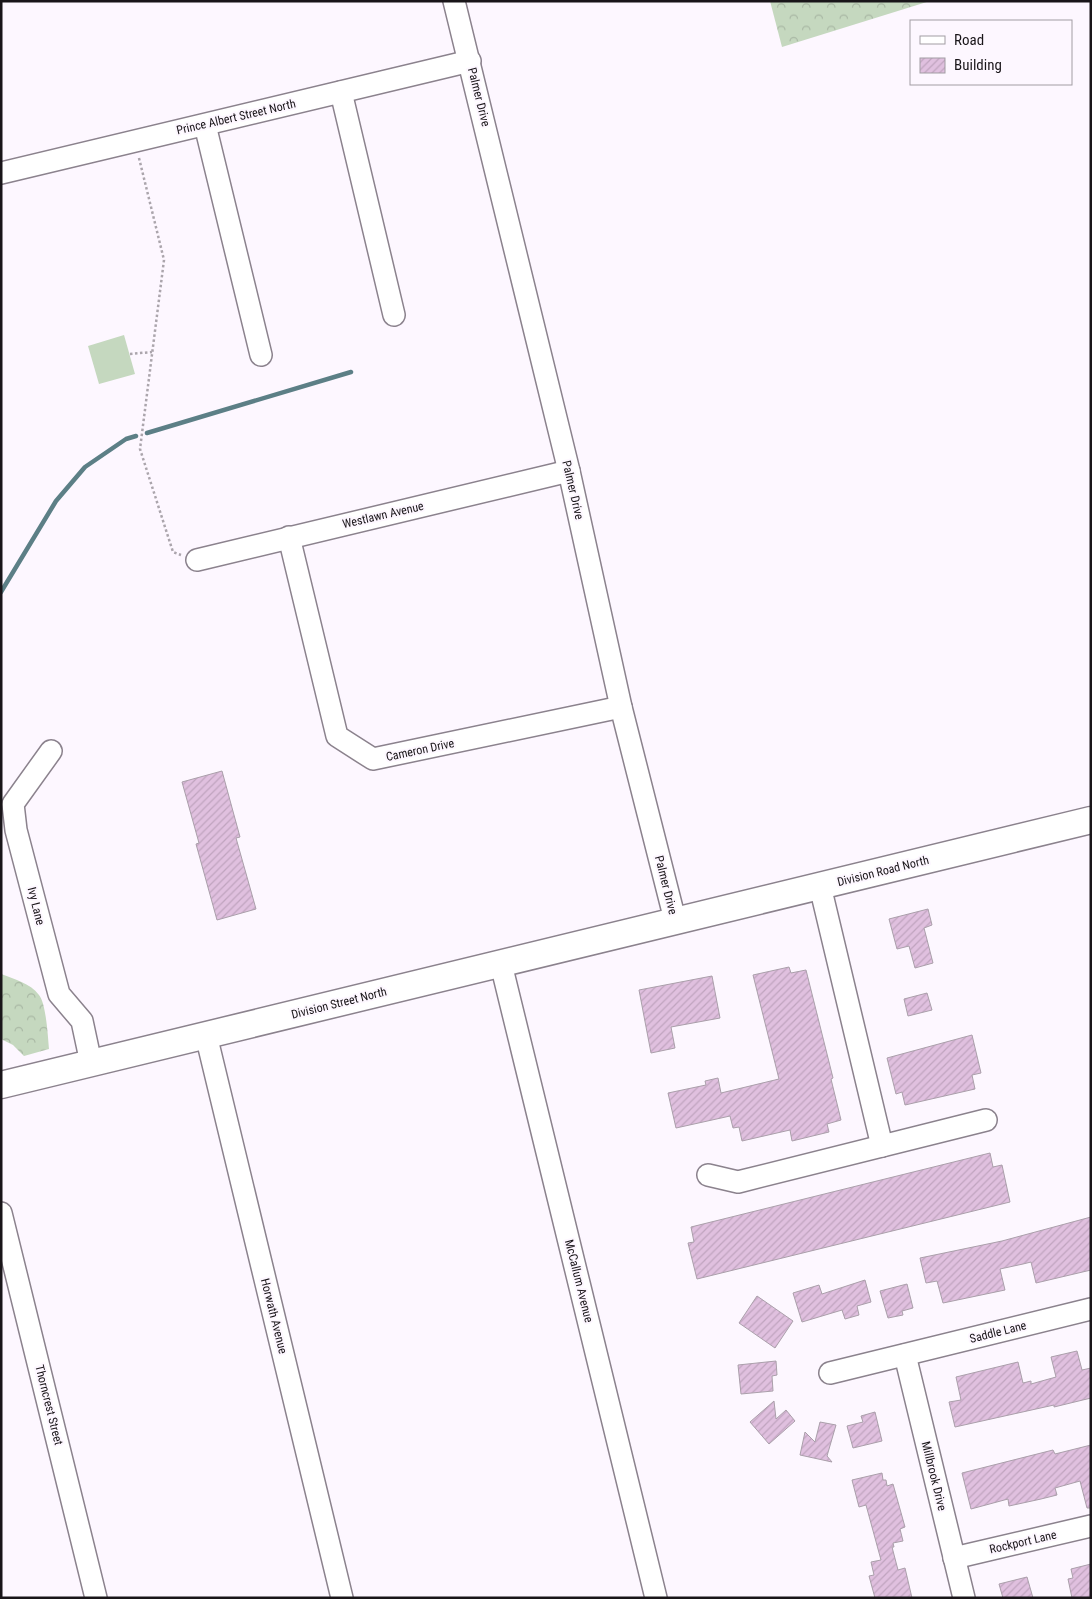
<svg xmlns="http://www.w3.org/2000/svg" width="1092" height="1599" viewBox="0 0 1092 1599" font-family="'Roboto Condensed',sans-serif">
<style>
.forest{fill:url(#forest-crowns)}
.park{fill:#c5d8bf}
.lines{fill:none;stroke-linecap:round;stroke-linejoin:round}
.stream{stroke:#5c7f86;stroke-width:4.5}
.building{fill:url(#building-hatch);stroke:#aa9faa}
.minor-casing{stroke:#8b828d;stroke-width:24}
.major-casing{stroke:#8b828d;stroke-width:29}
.path{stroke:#aba5ac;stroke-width:2.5;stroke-dasharray:2.5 2.5;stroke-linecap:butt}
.minor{stroke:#fff;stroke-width:21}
.major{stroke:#fff;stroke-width:26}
.labels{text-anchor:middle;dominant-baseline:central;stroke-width:4;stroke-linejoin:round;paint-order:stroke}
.street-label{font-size:12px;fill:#191519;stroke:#fdf7ff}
</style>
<defs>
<pattern id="forest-crowns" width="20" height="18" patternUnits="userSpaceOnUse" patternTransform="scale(1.25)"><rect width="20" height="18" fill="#c5d8bf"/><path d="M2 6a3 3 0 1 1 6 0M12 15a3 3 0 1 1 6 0" fill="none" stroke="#a9b8a4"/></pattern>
<pattern id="building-hatch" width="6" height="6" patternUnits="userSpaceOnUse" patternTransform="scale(1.25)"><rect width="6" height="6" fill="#e0c0df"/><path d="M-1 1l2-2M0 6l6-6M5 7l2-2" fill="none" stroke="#c0a4bf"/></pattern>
</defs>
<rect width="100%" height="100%" fill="#fdf7ff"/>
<g class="forest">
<path d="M770,1H930L782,47Z"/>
<path d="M1,974C14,979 30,983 39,995C46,1003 48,1037 49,1049L24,1056L13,1045L1,1039Z"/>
</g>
<path class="park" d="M124,335L135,374L99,384L88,346Z"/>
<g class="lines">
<g class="stream">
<path d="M147,433L351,372"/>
<path d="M1,592L56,501L85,467L126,439L136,436"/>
</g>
</g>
<g class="building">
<path d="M222,771L240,837L236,838L256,909L217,920L196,844L199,843L182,782Z"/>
<path d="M928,909L932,925L924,928L933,963L915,968L909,946L897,949L889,919Z"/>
<path d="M789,967L791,973L806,970L833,1078L831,1079L841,1120L827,1124L829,1132L792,1141L790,1130L742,1141L739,1127L733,1128L730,1116L676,1128L668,1093L706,1085L705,1081L718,1078L721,1093L779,1079L753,975Z"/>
<path d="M712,976L720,1018L671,1027L675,1048L651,1053L639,990Z"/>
<path d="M927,993L932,1010L908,1016L904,999Z"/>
<path d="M972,1035L981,1073L972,1075L975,1089L905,1105L902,1092L896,1094L887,1058Z"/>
<path d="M990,1153L993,1167L1002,1165L1010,1202L697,1279L688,1243L694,1242L691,1227Z"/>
<path d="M1091,1217V1270L1036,1283L1031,1262L1023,1264L1000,1269L1005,1290L943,1303L937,1281L926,1283L920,1258L1002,1241Z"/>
<path d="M865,1280L871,1302L857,1306L859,1315L845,1319L842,1310L802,1322L793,1293L819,1285L822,1294Z"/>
<path d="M907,1284L913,1308L902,1311L903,1315L888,1318L880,1291Z"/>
<path d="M757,1296L793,1321L775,1348L739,1323Z"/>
<path d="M1077,1351L1082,1370L1091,1368V1398L1054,1407V1405L955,1427L949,1402L961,1400L956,1377L1018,1362L1023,1383L1031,1381V1384L1056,1377L1051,1357Z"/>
<path d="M776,1361L777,1375L772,1376L773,1391L741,1394L738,1365Z"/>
<path d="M774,1401L776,1419L786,1410L795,1421L769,1444L750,1422Z"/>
<path d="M875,1412L882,1441L853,1448L847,1426L863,1422L861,1416Z"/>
<path d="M820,1422L836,1425L827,1456L832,1462L800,1455L805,1432L815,1442Z"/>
<path d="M1091,1445V1508H1087L1080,1481L1055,1488L1057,1495L1041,1499L1009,1506L1008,1499L971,1509L962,1473L1053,1450L1055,1454Z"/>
<path d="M882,1473L883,1480H886L887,1486L893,1484L905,1527L900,1529L903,1541L893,1543L894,1547H892L898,1570L905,1568L912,1598H875L869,1576L874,1575L871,1562L881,1560L866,1505L859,1507L852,1480Z"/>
<path d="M1091,1564V1598H1072L1068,1579L1073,1578L1071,1569Z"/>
<path d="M1027,1577L1033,1598H1003L999,1584Z"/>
</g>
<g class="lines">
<defs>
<g id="minor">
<path d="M454,1L569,471L621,707L675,920"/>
<path d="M341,92L394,315"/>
<path d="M205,125L261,355"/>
<path d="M1,173L470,61"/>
<path d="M289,537L337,736L373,759L621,707"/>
<path d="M197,560L569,471"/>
<path d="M51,751L13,804L16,830L59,994L82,1021L91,1063"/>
<path d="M820,886L882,1146"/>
<path d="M501,964L656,1598"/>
<path d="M206,1035L342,1598"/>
<path d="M708,1175L738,1182L986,1120"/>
<path d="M1,1213L96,1598"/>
<path d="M905,1355L964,1598"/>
<path d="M830,1373L1091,1309"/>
<path d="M954,1558L1091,1526"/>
</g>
<path id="major" d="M1,1085L1091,820"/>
</defs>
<use href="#minor" class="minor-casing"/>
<use href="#major" class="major-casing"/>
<g class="path">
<path d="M139,158L164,260L140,449L173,552L181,555"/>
<path d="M130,354L152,352"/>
</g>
<use href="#minor" class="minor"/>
<use href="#major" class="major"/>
</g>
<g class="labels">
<g class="street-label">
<text transform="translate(479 97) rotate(76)">Palmer Drive</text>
<text transform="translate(236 117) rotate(-13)">Prince Albert Street North</text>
<text transform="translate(573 490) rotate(77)">Palmer Drive</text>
<text transform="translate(383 515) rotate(-13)">Westlawn Avenue</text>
<text transform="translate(420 750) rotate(-12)">Cameron Drive</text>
<text transform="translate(883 871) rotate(-14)">Division Road North</text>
<text transform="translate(666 885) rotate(76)">Palmer Drive</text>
<text transform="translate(36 906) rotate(76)">Ivy Lane</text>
<text transform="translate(339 1003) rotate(-14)">Division Street North</text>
<text transform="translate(579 1281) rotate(76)">McCallum Avenue</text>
<text transform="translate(274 1316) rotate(76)">Horwath Avenue</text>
<text transform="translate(998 1332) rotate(-14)">Saddle Lane</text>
<text transform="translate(49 1405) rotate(76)">Thorncrest Street</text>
<text transform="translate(934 1476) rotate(76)">Millbrook Drive</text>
<text transform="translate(1023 1542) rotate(-13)">Rockport Lane</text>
</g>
</g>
<rect width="1092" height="1599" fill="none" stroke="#191519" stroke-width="5"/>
<rect x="910" y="20" width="162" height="65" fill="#fdf7ff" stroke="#a29da3"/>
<rect x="920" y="36" width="25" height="8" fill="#ffffff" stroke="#a29da3"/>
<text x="954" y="45" font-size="15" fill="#191519">Road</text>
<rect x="920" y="58" width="25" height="15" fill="url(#building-hatch)" stroke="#a29da3"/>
<text x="954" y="70" font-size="15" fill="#191519">Building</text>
</svg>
